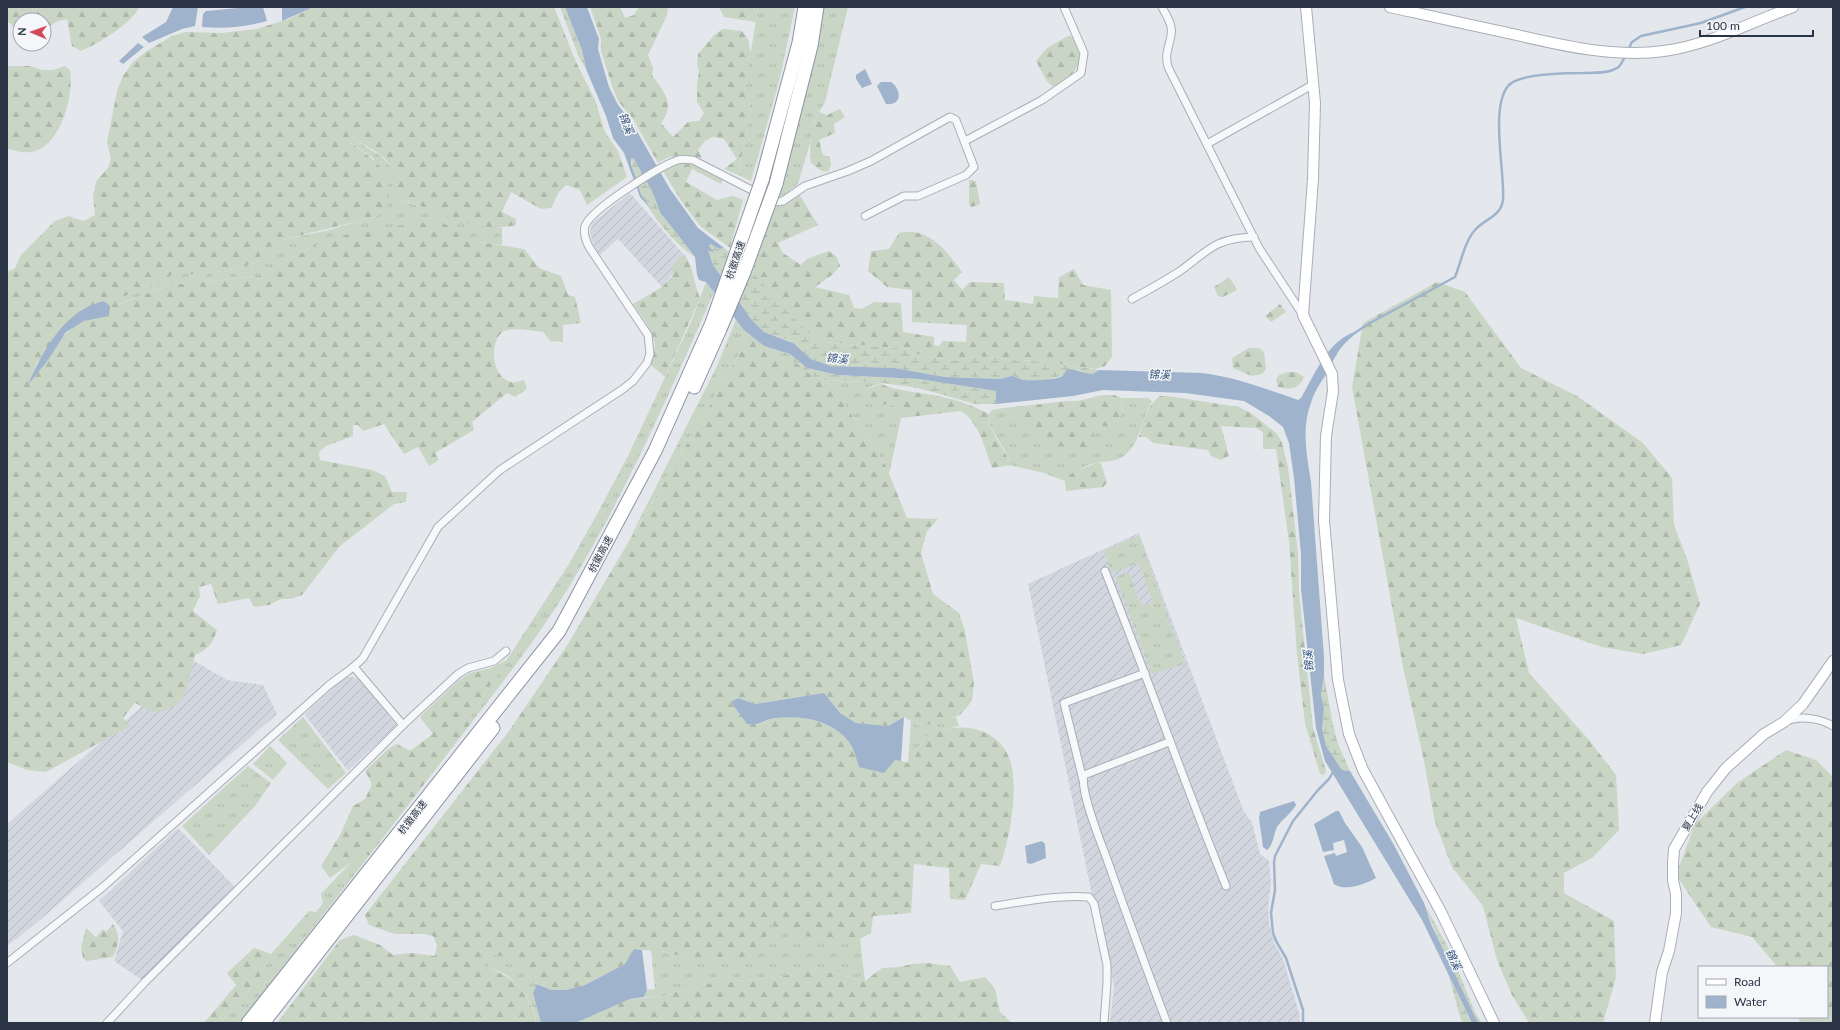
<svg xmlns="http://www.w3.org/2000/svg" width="1840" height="1030" viewBox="0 0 1840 1030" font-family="Lato,'Noto Sans SC',sans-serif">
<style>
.industrial{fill:url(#industrial-furrows)}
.grass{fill:url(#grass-tufts)}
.forest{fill:url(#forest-firs);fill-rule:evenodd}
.wetland{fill:url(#wetland-marsh)}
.water{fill:#9fb4cc}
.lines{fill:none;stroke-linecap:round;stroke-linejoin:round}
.stream{stroke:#9fb4cc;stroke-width:2.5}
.street-casing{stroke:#a9aeb7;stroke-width:9}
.secondary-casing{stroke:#a9aeb7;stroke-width:12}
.highway-casing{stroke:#8b94a3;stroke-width:15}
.street{stroke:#f7f8fa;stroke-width:7}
.secondary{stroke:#fff;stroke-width:10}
.highway{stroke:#fff;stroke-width:13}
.highway-bridge-casing{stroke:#8b94a3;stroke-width:15;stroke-linecap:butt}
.highway-bridge{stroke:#fff;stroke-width:13}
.labels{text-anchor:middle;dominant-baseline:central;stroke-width:3;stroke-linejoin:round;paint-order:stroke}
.street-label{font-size:10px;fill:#2b3445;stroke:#f4f6f9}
.water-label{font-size:11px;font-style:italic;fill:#34527a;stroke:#f4f6f9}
</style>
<defs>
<pattern id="industrial-furrows" width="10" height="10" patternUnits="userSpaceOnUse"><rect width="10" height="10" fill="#d2d6de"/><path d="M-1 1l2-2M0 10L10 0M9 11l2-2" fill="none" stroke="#b4b8c0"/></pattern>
<pattern id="grass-tufts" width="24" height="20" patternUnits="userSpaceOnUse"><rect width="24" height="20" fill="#c9d6c5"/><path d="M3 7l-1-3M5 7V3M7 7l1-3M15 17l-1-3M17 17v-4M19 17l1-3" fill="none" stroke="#adb8ab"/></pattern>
<pattern id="forest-firs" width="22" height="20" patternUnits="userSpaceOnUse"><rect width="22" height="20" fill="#c9d6c5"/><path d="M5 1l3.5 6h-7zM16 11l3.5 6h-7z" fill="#adb8ab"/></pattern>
<pattern id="wetland-marsh" width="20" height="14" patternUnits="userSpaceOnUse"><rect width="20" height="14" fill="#c9d6c5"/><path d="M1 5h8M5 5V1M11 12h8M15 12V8" fill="none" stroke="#adb8ab"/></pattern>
</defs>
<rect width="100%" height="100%" fill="#e4e7ec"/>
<g class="industrial">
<path d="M630,193L686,257L662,287L618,239L600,255L593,244L590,233L592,223Z"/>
<path d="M1139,533L1244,812L1252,822L1260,854L1269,861L1271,883L1268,908L1269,923L1274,943L1283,959L1300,1016L1299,1023H1110L1114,986L1097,904L1092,895L1028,584Z"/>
<path d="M194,661L227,680L263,685L277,714L34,925L7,946V824Z"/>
<path d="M345,676L359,678L396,725L348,771L305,715Z"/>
<path d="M178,828L234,886L142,980L114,961L123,931L99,901Z"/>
</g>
<g class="grass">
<path d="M758,7H795L779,82L751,181L738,175L751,107L745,89Z"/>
<path d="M823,7H848L825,102L815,120L810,143L798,184L786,194L777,198Z"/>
<path d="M352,138L381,156L391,167L400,200L468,222L502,228V245L480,242L463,234L312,247L259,276L169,285L119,304L117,299L160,282L173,274H204L240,268L254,263L267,248L282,240L329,230L377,216L374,159L347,140Z"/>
<path d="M706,282L714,292C670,392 626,493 569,587C540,634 506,678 472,722L469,718L569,564L596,516L628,456L691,322Z"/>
<path d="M736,320L749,334L729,373L627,544L716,368Z"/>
<path d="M824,380L882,383L869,387L886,405H893L901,418L889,474L886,466L833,387Z"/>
<path d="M1121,398H1148L1152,401C1142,417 1142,437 1129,451C1119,463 1110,460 1096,463C1085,465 1072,473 1065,481L1044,473L1010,465C1007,446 988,433 989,414L992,410L1004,408L1034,436L1092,439L1093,431L1101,426L1111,427L1117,425C1121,416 1123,408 1121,398Z"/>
<path d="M1139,536L1185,664L1152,674L1116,577L1129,572L1141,606L1153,602L1139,563L1111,572L1104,550Z"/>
<path d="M303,717L346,773L328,789L278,740Z"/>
<path d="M956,717L959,726C926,733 924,732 912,764L908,763L911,721L919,726Z"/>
<path d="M270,746L287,763L273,780L253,764Z"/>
<path d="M248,766L271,783L256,805L209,855L182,826Z"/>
<path d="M364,853L369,856L239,1023H220L259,978L271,954L309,911L316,912L323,903L321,894L355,858Z"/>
<path d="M768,924C801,935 825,939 860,939L865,981L834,973L806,971L778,977L702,984L663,996L644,997L647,990L655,989L651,950L666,952L690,959L736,958Z"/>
<path d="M487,952L507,958L533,982L537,984L533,993L541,1023H536C536,1007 523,990 512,979C505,973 492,969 484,965Z"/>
</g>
<g class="forest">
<path d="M7,7H139C134,22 96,45 81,51L72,46L67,19L56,22L44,30V20H20V32L17,31L9,22L7,23Z"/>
<path d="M314,7H554L576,62L595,100L605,132L618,151L627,177L587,205L580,190L566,185L559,192L551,208L541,209L511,192L502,212L516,219V225C477,235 437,209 400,200C391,192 395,179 391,168C386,154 364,145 352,138L347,140C374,161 395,168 387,208L377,216L359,221L282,240L267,248L254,263L240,268L204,274H173L160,282L117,299L120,304L169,285L259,276L312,247L334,238L360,231L428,222L443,223L480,242L524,249L539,268L561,276L568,295L575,297L581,323L563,325V342L550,341L544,332C532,331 519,328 507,330C489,334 489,377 511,382C515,383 520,381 524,380L527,389L515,397L507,393L472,422L474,430L435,453L439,460L429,466L418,447L404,454L384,424L363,431L358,425H353V436L326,446L319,452L320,460L372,470L385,476L392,492H407L406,502L394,504L340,546L302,595L291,599H281L269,605L254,607L249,598L218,604L211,584L199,587L200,596L193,611L217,630C213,643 208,650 195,655L184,697L175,706L163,711L152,712L135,703L123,718L130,726L46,772L28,770L7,762V272L15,268L21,255L55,221L68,216L84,221L95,215L93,195L97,180L108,168L111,159L107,142L117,91L123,76L133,62L147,51L172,36L185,32L222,33L256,29L289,19ZM95,303L109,316C101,317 92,318 84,321C60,330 46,365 29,384L37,363L47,350Z"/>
<path d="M590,7H620L625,18L634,15L639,7H668L667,15L648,55L653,68L652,75C664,92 676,104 661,123L673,137L688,122L699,121L704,113L697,102V84L699,72L697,65L698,54L714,35L723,29L742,31L748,39L751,55L745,89L751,107L738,175L724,169L737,159L724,139L713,137L705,141L698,150L702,158C685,155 673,153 658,163L633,119L618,101L612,86L601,51V39Z"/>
<path d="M719,7H758L756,22L724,17Z"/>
<path d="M1068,36L1072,37C1083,54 1083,66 1066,79C1061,82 1058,86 1052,86L1046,80L1036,61L1047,48Z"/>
<path d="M7,66H30L42,70H53L65,66L70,70C74,94 62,143 35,151C26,154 16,151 7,149Z"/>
<path d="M840,109L845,117L834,124L835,133L819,140L823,155L830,157L831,165L828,172L822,171L811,163C809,146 811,128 819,112L827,115Z"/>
<path d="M679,164H692L723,179L721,184L692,169L686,182L717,200L733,196L743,200L730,248L700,226L680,199L663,171L672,165Z"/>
<path d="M969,180L976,181L980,204L972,207L969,205Z"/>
<path d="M799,194L818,225L778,243L783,253L801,265L807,259L829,251L837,257L840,266L832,275L815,287L849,295L854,308L862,309L874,302L901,303L903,332L934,337V345L939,346L943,341L966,342L967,325L912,322V290L887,287L868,271L871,251L889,249L899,233C928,226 947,251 962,272L954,280L962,290L970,282L1004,283L1005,300L1033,304L1034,296L1058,298L1059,277L1074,269L1083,285L1111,290L1112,357L1105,366L1095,369L1056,363L974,356L952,361L912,353L908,349L822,342L811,336L752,273L773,209Z"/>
<path d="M679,257H686C694,269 694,284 700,298L665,377L650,364C652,358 655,351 655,346C654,330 641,316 633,304L662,287L673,275L672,268Z"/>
<path d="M1229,277L1237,290L1223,297L1218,296L1214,287Z"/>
<path d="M1437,282L1465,292L1521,368L1577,396L1643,443L1672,478L1674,525L1687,559L1700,604L1681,645L1643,654L1602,647L1516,618L1529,673L1589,740L1616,775L1619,830L1592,858L1564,873V893L1614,921L1616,977L1603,1023H1529L1512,995L1497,960L1483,906L1452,867L1435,822L1424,761L1403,667L1352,387L1363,323Z"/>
<path d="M1280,304L1286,312L1271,322L1265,316Z"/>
<path d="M749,334L764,346L769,355L778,359L793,360L814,377L824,380L833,387L886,466L907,518L938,519L927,531L921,553L933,594L959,613L965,631L974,683L972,701L960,715L941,722L919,726L904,717L888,726L856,723L840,713L824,693L755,704L738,698L731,703L757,725C763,723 769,719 775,718C799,714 833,721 849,741C854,748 856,759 859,767L895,759L912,764C917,752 920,741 930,733C934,730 940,730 945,729C972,724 1000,732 1010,760C1019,789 1010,838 1000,866L981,864L965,900L950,899L949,868L914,864L911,913L873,916L871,933L860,939H830L798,934L768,924L764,947L755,954L736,958L709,959H690L666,952L634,949L625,964L585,985L566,990H551L533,982L507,958L487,952L484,965C492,969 501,973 509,978C521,985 536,1009 536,1023H277L340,940L354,935L380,945L393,955L412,953L435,956L437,945L433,936L424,934H395L369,925L365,915L509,731L568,644L729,373Z"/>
<path d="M1249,348H1259L1264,352L1266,369L1262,374L1252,376L1233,368L1232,358Z"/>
<path d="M1288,372H1296L1304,377C1298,390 1291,390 1278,387L1276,379L1279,375Z"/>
<path d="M881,384C900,392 922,392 942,397C958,400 974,406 989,414C988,433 1005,448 1011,465L992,468C985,449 979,422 961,411L901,418L893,405C877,404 874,407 862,395L861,391Z"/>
<path d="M1103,395H1114L1121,398C1123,408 1121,416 1117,425L1111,427L1101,426L1094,431L1090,445L1081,450L1070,449L1034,436L1004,408L1067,401H1077Z"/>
<path d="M1160,396H1168L1239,407L1251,413L1277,434L1282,443L1288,467L1298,553L1299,593L1313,728L1326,771L1324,775L1320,774L1305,723L1297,654L1289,542L1276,449H1263V432L1256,428L1221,426L1229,456L1221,460L1211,456L1208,450L1153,443L1146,437H1139C1144,421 1146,406 1160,396Z"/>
<path d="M1096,463H1101L1107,483L1103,487L1066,491L1065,481L1072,473Z"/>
<path d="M507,660L469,718L472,722L369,856L364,853L330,878L321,866L340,835L353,806L365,799L372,784L365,771L388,749L397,744L410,751L433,734L420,717L459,680L470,673L491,668Z"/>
<path d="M1786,750L1816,760L1833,777V1023H1801L1797,1017H1827V967H1776L1775,964L1752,937L1711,927L1676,875L1695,824L1737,783Z"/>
<path d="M113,924C121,936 119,944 113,957L87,961L83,958L81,947L86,928L96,937L103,929L106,932Z"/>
<path d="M254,948L271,954L259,978L220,1023H204L236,985L227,973Z"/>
<path d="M927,963L950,966L960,982L985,977L995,989L1000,1012L1012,1023H574L630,999L663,996L702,984L778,977L806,971L834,973L865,981L882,968L900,967L912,964Z"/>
</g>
<g class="wetland">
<path d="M560,7H565L582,50L586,69L578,55Z"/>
<path d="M631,158L634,159L653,193L660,212L695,257C665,237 634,195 631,158Z"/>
<path d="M710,244L720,249L724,248L757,277L811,336L822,342L908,349L912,353L952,361L974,356L1056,363L1099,370L1093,374H1086L1077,369C1061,377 1043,383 1025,380C1013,378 1016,372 1001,379L945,377L894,368L831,366L811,359L790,341L764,332L751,319L713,265L707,249Z"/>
<path d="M764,346L790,354L807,368L837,375L919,379L996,391V404H975L918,388L882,383L824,380L814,377L793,361L778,359L769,355Z"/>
<path d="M1324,676L1333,725L1338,744L1350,771L1342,770L1326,746L1322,729L1324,708L1321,695Z"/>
<path d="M1424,903L1451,953L1474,1010L1481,1023H1478C1459,983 1439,944 1424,903Z"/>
<path d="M1448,974L1469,1018L1472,1023H1462Z"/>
</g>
<g class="water">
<path d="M173,7H198L195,26L182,29L149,43L142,37L166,22Z"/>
<path d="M249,7H263L267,21C245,27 225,29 202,27L203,14L206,11Z"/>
<path d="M282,7H314L282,21Z"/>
<path d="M565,7H587L599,39L598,49L609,87L618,105L631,121L670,189L698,228L724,248L720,249L710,244L709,246L714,253L708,250L713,265L751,319L764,332L793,343L811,359L831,366L894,368L945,377L1001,379C1015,373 1013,377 1024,380C1030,381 1057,380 1062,376C1064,375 1066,371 1067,369C1077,369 1084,374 1093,374L1099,370L1202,373C1235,377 1266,389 1298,400L1301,398C1311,381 1323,353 1339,341C1343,337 1348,335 1352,333L1354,335C1338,348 1336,356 1327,373C1321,382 1314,392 1311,403C1301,428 1307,456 1311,482L1324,657V676L1321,695L1324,708L1322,729L1326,746L1342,770L1350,771L1394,845L1424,903L1431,924L1478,1023H1472L1422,920L1325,761L1316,728L1301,589V554L1294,478L1289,443L1283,427L1269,416L1244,401L1185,393L1103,390L1073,396L996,404V391L919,379L837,375L807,368L790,354L764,346L744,330L706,282L699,280L697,275L695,257L660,212L653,193L634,159L631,158V164L641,194L650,208L640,197L624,153L613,138L606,116L586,69L582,50Z"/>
<path d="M138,43L144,47L123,64L119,61Z"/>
<path d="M865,69L872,84L862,88L856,79V75Z"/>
<path d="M881,82H891C902,90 902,106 886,104L877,86Z"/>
<path d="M104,301L110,306L109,316L84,321L66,332L48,360L28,385C42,352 65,309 104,301Z"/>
<path d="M824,693L840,713L856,723L888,726L904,717L901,761L895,760L884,773L859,767C856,759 854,748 849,742C833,720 800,715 776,718C763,719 763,726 747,724L731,702L738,698L755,704Z"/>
<path d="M1294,801L1296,805C1291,814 1282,819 1277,827C1273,836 1274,844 1267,850L1263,847L1259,818L1260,812Z"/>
<path d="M1336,811H1339L1345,823L1362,847L1376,878C1366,884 1344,892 1334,884L1324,856L1335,853L1336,856L1347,852L1344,840L1333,843L1334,850L1323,852L1314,824Z"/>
<path d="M1042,841L1045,844L1046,858L1031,864L1027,863L1025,846Z"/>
<path d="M634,949L642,950L647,990L644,997L630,999L575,1023H541L533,993L537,984L551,990H566L585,985L625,964Z"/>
</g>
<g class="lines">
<g class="stream">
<path d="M1628,50L1632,42L1641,36L1701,23L1745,7"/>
<path d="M1350,336L1370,323L1455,277C1461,262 1465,241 1475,230C1484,219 1501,217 1503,200C1505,172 1490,108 1508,86C1518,73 1568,73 1584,73C1594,72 1608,74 1617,68C1621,66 1623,60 1625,56"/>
<path d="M1303,1023V1010L1286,958L1276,941L1273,933L1271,913L1275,890L1274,862L1275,856L1293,821L1318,790L1329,779L1333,772"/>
</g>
<defs>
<g id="street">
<path d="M1162,7C1165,13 1170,20 1171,27C1174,39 1163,50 1168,67L1259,248L1303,315"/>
<path d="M965,141L1042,100L1081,73L1084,53L1064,7"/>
<path d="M1207,144L1314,84"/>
<path d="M1132,299C1148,290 1165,281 1180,271C1209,250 1215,238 1254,237"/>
<path d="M1105,571C1147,676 1184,782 1226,886"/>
<path d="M354,667L403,725"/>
<path d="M1787,721C1800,715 1822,719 1833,726"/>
<path d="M1083,780L1064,703L1145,673"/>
<path d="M995,906C1026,901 1057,895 1089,897L1094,904L1107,965V983L1104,1023"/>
<path d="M7,963L103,887L328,686C340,676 353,669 363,658L438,527L500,470L623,389L633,381L647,363L650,354L648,335L589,247C586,241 583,233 585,226C591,209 660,166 678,160C683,158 689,160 693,160L775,202L783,201L805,186L848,171L871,161L950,117L956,120L974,167L966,175L918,196H904L865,216"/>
<path d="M107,1023L145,982L403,725L458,674L468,668L494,661L506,651"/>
<path d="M1167,1023C1147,970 1127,916 1108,862C1102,845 1079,790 1084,775L1169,742"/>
</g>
<g id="secondary">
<path d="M1306,7L1315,103L1313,179L1303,315L1332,374L1333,391L1326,436L1324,521L1338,680L1349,734L1363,770L1441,912L1494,1023"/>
<path d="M1390,7C1430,16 1469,25 1508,33C1559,45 1612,58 1664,51C1709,45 1751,22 1793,7"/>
<path d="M1655,1023L1662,972L1669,951L1676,913V894L1673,880V863L1674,849L1707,792L1726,768L1764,734L1784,722L1803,704L1833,661"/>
</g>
<g id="highway">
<path d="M762,180L799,43L805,7"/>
<path d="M776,184L811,46L817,7"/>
<path d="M694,387L720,329"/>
<path d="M248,1023L559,631L655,451L712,323"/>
<path d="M263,1023L493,728"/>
</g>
</defs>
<use href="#street" class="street-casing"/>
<use href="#secondary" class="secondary-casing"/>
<use href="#highway" class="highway-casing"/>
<use href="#street" class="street"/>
<use href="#secondary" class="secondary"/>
<use href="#highway" class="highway"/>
<defs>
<g id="highway-bridge">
<path d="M712,323L762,180"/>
<path d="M720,329L744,272L776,184"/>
</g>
</defs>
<use href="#highway-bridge" class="highway-bridge-casing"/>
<use href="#highway-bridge" class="highway-bridge"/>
</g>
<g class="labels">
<g class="street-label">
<text transform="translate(735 260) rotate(-71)">杭徽高速</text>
<text transform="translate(600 554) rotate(-62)">杭徽高速</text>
<text transform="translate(412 817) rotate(-52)">杭徽高速</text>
<text transform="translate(1692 817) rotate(-59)">夏上线</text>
</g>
<g class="water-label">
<text transform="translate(627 123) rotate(69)">锦溪</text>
<text transform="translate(837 358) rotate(6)">锦溪</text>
<text transform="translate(1159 374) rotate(1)">锦溪</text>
<text transform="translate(1308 661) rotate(-95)">锦溪</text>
<text transform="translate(1454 959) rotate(65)">锦溪</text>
</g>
</g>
<rect width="1840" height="1030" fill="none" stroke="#2b3445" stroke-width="16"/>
<rect x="1698" y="966" width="130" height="52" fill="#f4f6f9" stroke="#a4a8b1"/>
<rect x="1706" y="979" width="20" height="6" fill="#ffffff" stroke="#a4a8b1"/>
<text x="1734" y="986" font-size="12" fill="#2b3445">Road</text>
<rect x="1706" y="996" width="20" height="12" fill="#9fb4cc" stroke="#a4a8b1"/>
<text x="1734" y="1006" font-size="12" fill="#2b3445">Water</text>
<g transform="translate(32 32) rotate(272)"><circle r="19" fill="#f4f6f9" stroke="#a4a8b1"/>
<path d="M0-3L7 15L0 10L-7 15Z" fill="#d1495b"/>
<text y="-6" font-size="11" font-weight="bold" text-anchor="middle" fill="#2b3445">N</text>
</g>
<path d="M1700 30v6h113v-6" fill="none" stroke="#2b3445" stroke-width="2"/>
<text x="1706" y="30" font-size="12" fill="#2b3445" stroke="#f4f6f9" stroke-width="3" paint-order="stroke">100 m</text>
</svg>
